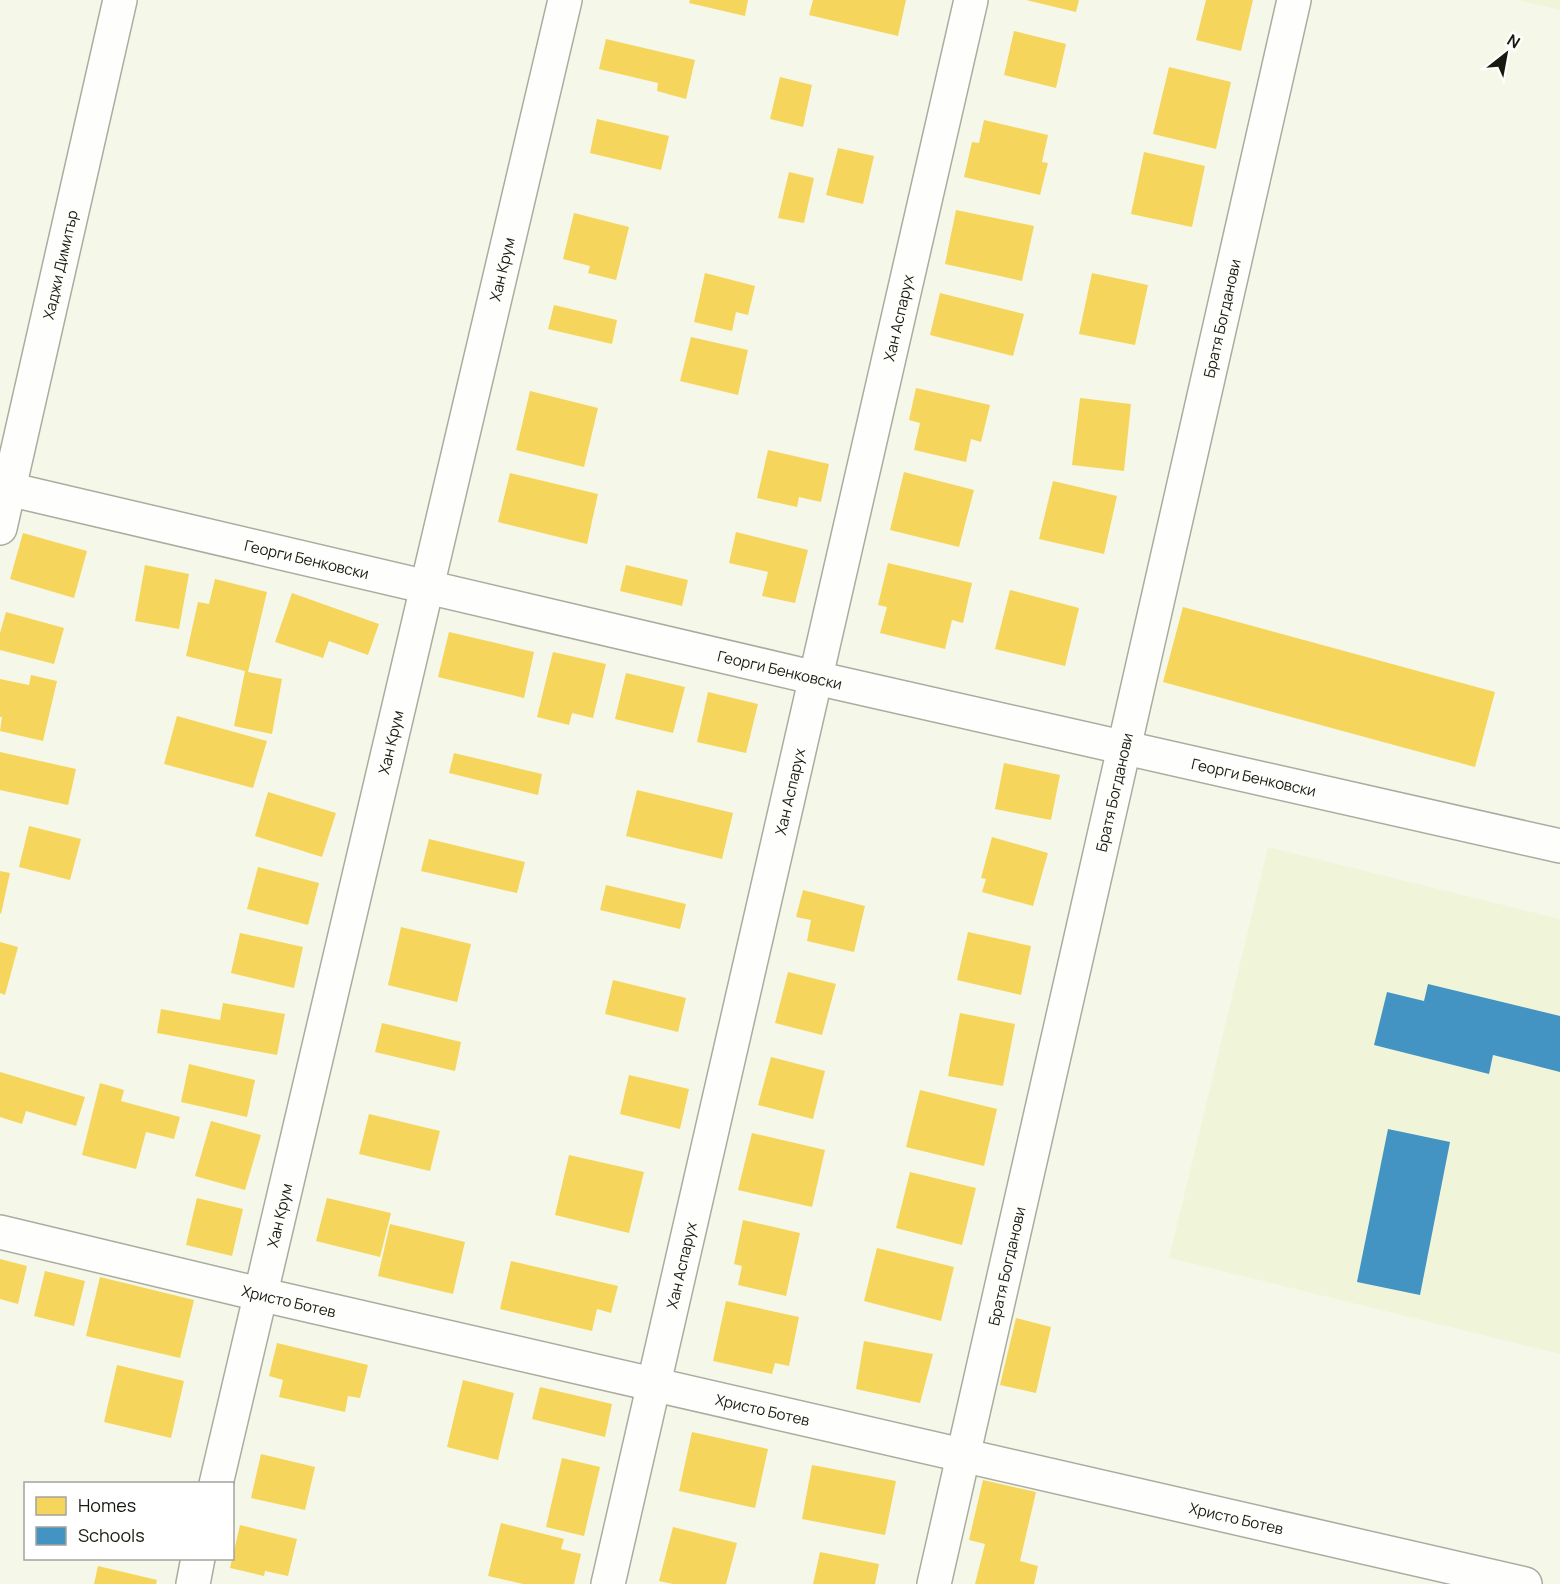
<svg xmlns="http://www.w3.org/2000/svg" width="1560" height="1584" viewBox="0 0 1560 1584" font-family="Manrope,sans-serif">
<style>
.built{fill:#f0f5da}
.homes{fill:#f6d55c}
.schools{fill:#4393c3}
.lines{fill:none;stroke-linecap:round;stroke-linejoin:round}
.street-casing{stroke:#aaac9f;stroke-width:36}
.street{stroke:#fefefc;stroke-width:33}
.labels{text-anchor:middle;dominant-baseline:central;stroke-width:6;stroke-linejoin:round;paint-order:stroke}
.street-label{font-size:15px;fill:#18190f;stroke:#fff}
</style>
<rect width="100%" height="100%" fill="#f5f8e8"/>
<g class="built">
<path d="M1516,0H1560V10Z"/>
<path d="M1268,847L1560,919V1354L1169,1258Z"/>
</g>
<g class="homes">
<path d="M690,0H748L745,16L689,3Z"/>
<path d="M813,0H906L898,36L809,15Z"/>
<path d="M1026,0H1079L1076,12Z"/>
<path d="M1206,0H1253L1241,51L1196,40Z"/>
<path d="M1014,31L1066,44L1056,88L1004,75Z"/>
<path d="M606,39L695,60L686,99L657,91L658,83L599,69Z"/>
<path d="M1169,67L1231,82L1216,149L1153,134Z"/>
<path d="M780,77L812,85L803,127L770,119Z"/>
<path d="M597,119L669,136L661,170L590,153Z"/>
<path d="M984,120L1048,135L1042,162L1048,163L1040,195L964,177L972,142L979,143Z"/>
<path d="M838,148L874,156L863,204L826,195Z"/>
<path d="M1144,152L1205,166L1192,227L1131,214Z"/>
<path d="M789,172L814,178L804,223L778,218Z"/>
<path d="M956,210L1034,226L1022,281L945,264Z"/>
<path d="M574,213L629,227L616,280L588,273L590,266L563,259Z"/>
<path d="M705,273L755,286L748,315L736,312L732,331L694,322Z"/>
<path d="M1092,273L1148,285L1135,345L1079,334Z"/>
<path d="M940,293L1024,314L1013,356L930,335Z"/>
<path d="M554,305L617,320L612,344L548,329Z"/>
<path d="M691,337L748,350L738,395L680,381Z"/>
<path d="M916,388L990,405L981,442L971,439L966,462L914,450L920,423L909,420Z"/>
<path d="M530,391L598,408L584,467L516,450Z"/>
<path d="M1080,398L1131,404L1124,471L1072,465Z"/>
<path d="M768,450L829,464L821,502L799,497L797,507L757,498Z"/>
<path d="M904,472L974,490L959,547L890,530Z"/>
<path d="M510,473L598,494L587,544L498,522Z"/>
<path d="M1053,481L1117,496L1104,554L1039,539Z"/>
<path d="M736,532L808,550L795,603L762,596L768,572L729,563Z"/>
<path d="M23,533L87,551L74,598L10,579Z"/>
<path d="M888,563L972,583L963,623L952,620L945,649L880,633L887,607L878,605Z"/>
<path d="M145,565L189,574L179,629L135,621Z"/>
<path d="M626,565L688,580L682,606L620,591Z"/>
<path d="M215,579L267,592L248,672L282,679L272,734L234,726L245,671L186,656L198,602L209,604Z"/>
<path d="M1010,590L1079,608L1065,666L995,649Z"/>
<path d="M292,593L379,624L368,655L329,641L323,658L275,642Z"/>
<path d="M1183,607L1495,692L1475,767L1163,682Z"/>
<path d="M6,612L64,628L54,664L0,650V633Z"/>
<path d="M449,632L534,652L524,698L438,677Z"/>
<path d="M553,652L606,664L593,718L572,713L569,725L537,717Z"/>
<path d="M626,673L685,687L673,733L615,719Z"/>
<path d="M31,675L57,681L43,741L0,731L2,717H0V679L29,685Z"/>
<path d="M708,692L758,704L746,753L697,742Z"/>
<path d="M177,716L267,741L253,788L164,764Z"/>
<path d="M0,752L76,769L68,805L0,790Z"/>
<path d="M454,753L542,774L538,795L449,773Z"/>
<path d="M1004,763L1060,775L1051,820L995,809Z"/>
<path d="M637,790L733,813L722,859L626,836Z"/>
<path d="M268,792L336,813L322,857L255,836Z"/>
<path d="M29,826L81,839L70,880L19,867Z"/>
<path d="M992,837L1048,853L1033,906L982,892L986,879L981,878Z"/>
<path d="M429,839L525,862L517,893L421,871Z"/>
<path d="M258,867L319,883L308,925L247,909Z"/>
<path d="M0,871L10,873L1,914L0,913Z"/>
<path d="M606,885L686,904L680,929L600,910Z"/>
<path d="M803,890L865,906L854,952L807,941L811,920L796,917Z"/>
<path d="M401,927L471,944L457,1002L388,985Z"/>
<path d="M968,932L1031,946L1021,995L957,980Z"/>
<path d="M240,933L303,947L294,988L231,973Z"/>
<path d="M0,942L18,947L5,995L0,993Z"/>
<path d="M788,972L836,984L822,1035L775,1023Z"/>
<path d="M613,980L686,998L678,1032L605,1014Z"/>
<path d="M223,1003L285,1014L277,1055L157,1033L161,1009L220,1020Z"/>
<path d="M960,1013L1015,1024L1003,1086L948,1076Z"/>
<path d="M382,1023L461,1042L455,1071L375,1052Z"/>
<path d="M771,1057L825,1071L813,1119L758,1105Z"/>
<path d="M189,1064L255,1080L247,1117L181,1102Z"/>
<path d="M0,1072L85,1097L76,1126L26,1111L22,1124L0,1117Z"/>
<path d="M629,1075L689,1089L680,1129L620,1114Z"/>
<path d="M100,1083L124,1090L121,1101L180,1117L174,1139L146,1132L136,1169L82,1155Z"/>
<path d="M920,1090L997,1109L984,1166L906,1147Z"/>
<path d="M369,1114L440,1131L430,1171L359,1154Z"/>
<path d="M211,1121L261,1135L245,1190L195,1176Z"/>
<path d="M752,1133L825,1150L812,1207L738,1190Z"/>
<path d="M569,1155L644,1172L629,1233L555,1215Z"/>
<path d="M910,1172L976,1188L962,1245L896,1228Z"/>
<path d="M197,1198L243,1209L232,1256L186,1245Z"/>
<path d="M327,1198L391,1213L380,1257L316,1241Z"/>
<path d="M743,1220L800,1233L786,1296L738,1285L742,1266L734,1264Z"/>
<path d="M390,1224L465,1242L453,1294L378,1276Z"/>
<path d="M877,1248L954,1267L941,1321L864,1301Z"/>
<path d="M0,1259L27,1266L18,1304L0,1299Z"/>
<path d="M511,1261L618,1286L611,1313L597,1309L592,1331L500,1309Z"/>
<path d="M45,1271L85,1281L74,1326L34,1316Z"/>
<path d="M100,1277L194,1300L180,1358L86,1336Z"/>
<path d="M726,1301L799,1317L789,1366L775,1363L772,1374L713,1361Z"/>
<path d="M1016,1318L1051,1327L1036,1393L1000,1385Z"/>
<path d="M864,1341L933,1354L920,1403L856,1389Z"/>
<path d="M277,1343L368,1365L360,1398L348,1396L345,1412L279,1397L283,1380L269,1376Z"/>
<path d="M117,1365L184,1381L171,1438L104,1422Z"/>
<path d="M463,1380L514,1393L498,1460L447,1447Z"/>
<path d="M540,1387L612,1404L605,1437L532,1419Z"/>
<path d="M692,1432L768,1449L755,1508L679,1491Z"/>
<path d="M261,1454L315,1467L305,1510L251,1498Z"/>
<path d="M562,1458L600,1467L584,1536L546,1527Z"/>
<path d="M812,1465L896,1481L885,1535L802,1519Z"/>
<path d="M983,1480L1036,1492L1020,1561L1038,1566L1034,1584H975L985,1544L969,1540Z"/>
<path d="M501,1523L564,1539L561,1549L581,1554L574,1584H523L488,1576Z"/>
<path d="M240,1525L297,1539L288,1576L265,1571L264,1576L230,1568Z"/>
<path d="M673,1527L737,1543L726,1584H673L659,1581Z"/>
<path d="M820,1552L879,1564L875,1584H813Z"/>
<path d="M98,1566L157,1580L156,1584H94Z"/>
</g>
<g class="schools">
<path d="M1428,984L1560,1016V1072L1493,1055L1489,1074L1374,1045L1387,992L1424,1001Z"/>
<path d="M1388,1129L1450,1142L1420,1295L1357,1282Z"/>
</g>
<g class="lines">
<defs>
<g id="street">
<path id="s1" d="M0,487L816,678L1560,846"/>
<path id="s2" d="M0,528L120,0"/>
<path id="s3" d="M0,1232L259,1294L1525,1584"/>
<path id="s4" d="M216,1484L565,0"/>
<path d="M193,1584L198,1558"/>
<path id="s5" d="M608,1584L971,0"/>
<path id="s6" d="M934,1584L1294,0"/>
</g>
</defs>
<use href="#street" class="street-casing"/>
<use href="#street" class="street"/>
</g>
<g class="labels">
<g class="street-label">
<text stroke="none"><textPath href="#s2" startOffset="270">Хаджи Димитър</textPath></text>
<text stroke="none"><textPath href="#s4" startOffset="1248">Хан Крум</textPath></text>
<text stroke="none"><textPath href="#s5" startOffset="1299">Хан Аспарух</textPath></text>
<text stroke="none"><textPath href="#s6" startOffset="1298">Братя Богданови</textPath></text>
<text stroke="none"><textPath href="#s1" startOffset="315">Георги Бенковски</textPath></text>
<text stroke="none"><textPath href="#s1" startOffset="801">Георги Бенковски</textPath></text>
<text stroke="none"><textPath href="#s4" startOffset="762">Хан Крум</textPath></text>
<text stroke="none"><textPath href="#s1" startOffset="1287">Георги Бенковски</textPath></text>
<text stroke="none"><textPath href="#s5" startOffset="813">Хан Аспарух</textPath></text>
<text stroke="none"><textPath href="#s6" startOffset="812">Братя Богданови</textPath></text>
<text stroke="none"><textPath href="#s4" startOffset="276">Хан Крум</textPath></text>
<text stroke="none"><textPath href="#s5" startOffset="327">Хан Аспарух</textPath></text>
<text stroke="none"><textPath href="#s6" startOffset="326">Братя Богданови</textPath></text>
<text stroke="none"><textPath href="#s3" startOffset="297">Христо Ботев</textPath></text>
<text stroke="none"><textPath href="#s3" startOffset="783">Христо Ботев</textPath></text>
<text stroke="none"><textPath href="#s3" startOffset="1269">Христо Ботев</textPath></text>
</g>
</g>
<rect x="24" y="1482" width="210" height="78" fill="#ffffff" stroke="#a3a39f" stroke-width="1.5"/>
<rect x="36" y="1497" width="30" height="18" fill="#f6d55c" stroke="#a3a39f" stroke-width="1.5"/>
<text x="78" y="1512" font-size="18" fill="#18190f">Homes</text>
<rect x="36" y="1527" width="30" height="18" fill="#4393c3" stroke="#a3a39f" stroke-width="1.5"/>
<text x="78" y="1542" font-size="18" fill="#18190f">Schools</text>
<g transform="translate(1506 54) rotate(31)" stroke="#ffffff" stroke-width="4.5" paint-order="stroke">
<path d="M0-4.5L10 22L0 15L-10 22Z" fill="#18190f"/>
<text y="-9" font-size="16" font-weight="bold" text-anchor="middle" fill="#18190f">N</text>
</g>
</svg>
